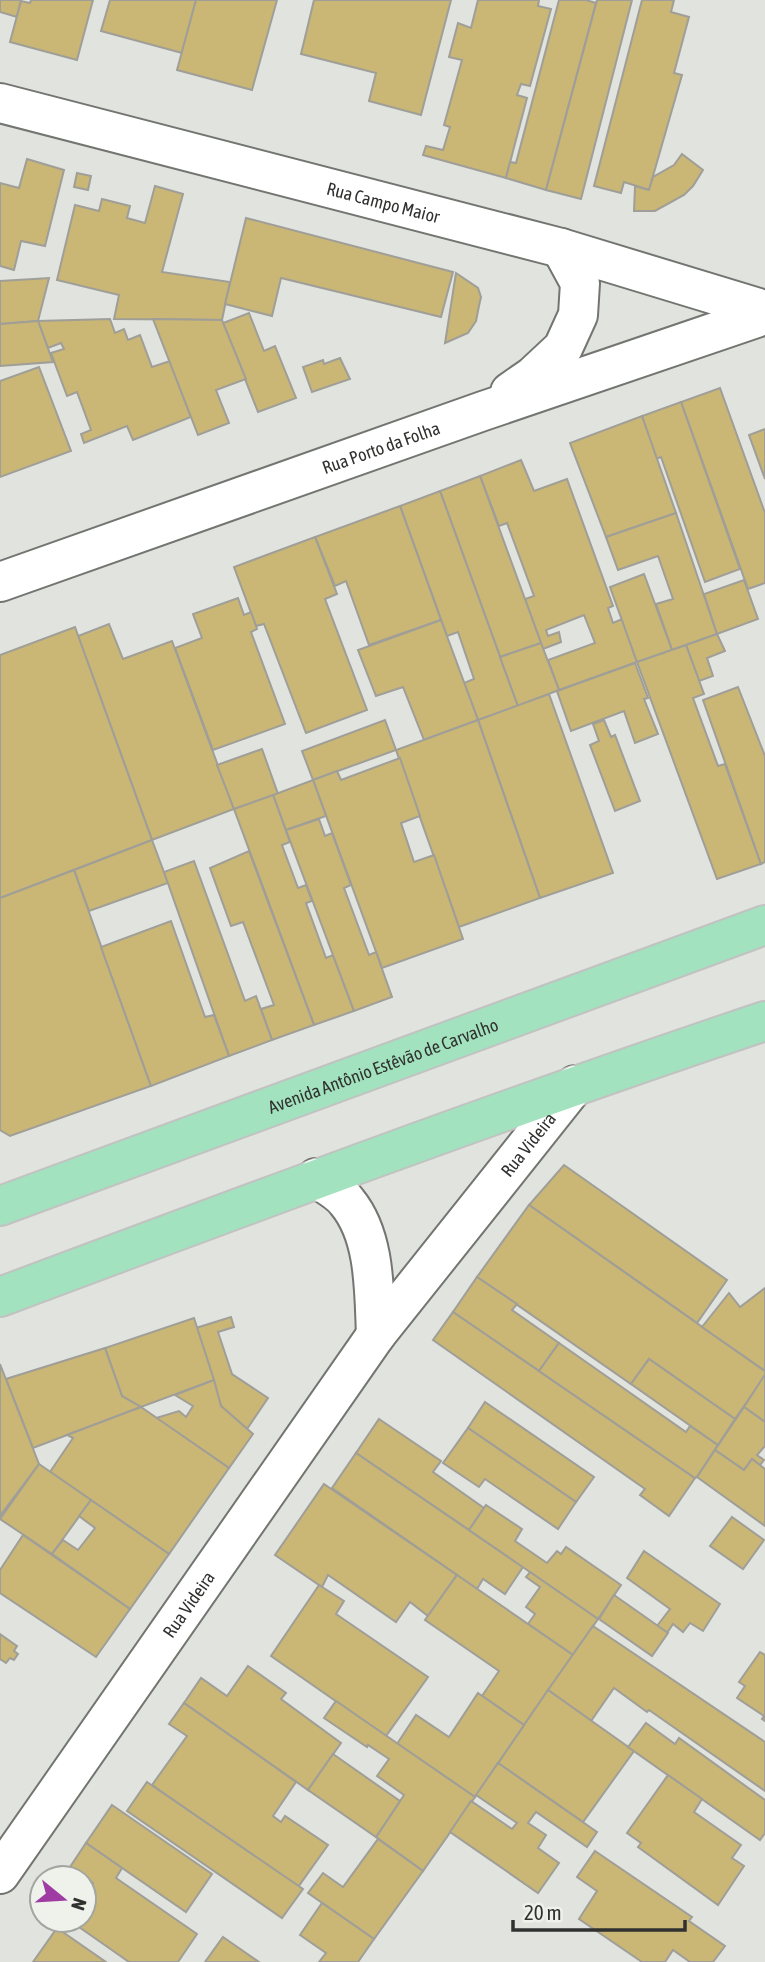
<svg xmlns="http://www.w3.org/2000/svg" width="765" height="1962" viewBox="0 0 765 1962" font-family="'Asap Condensed',sans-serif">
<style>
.building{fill:#cab675;stroke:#9f9e98;stroke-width:2}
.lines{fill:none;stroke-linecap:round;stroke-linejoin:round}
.minor-casing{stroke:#737570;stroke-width:42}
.major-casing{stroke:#c1c2c1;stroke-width:42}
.minor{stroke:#fff;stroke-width:38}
.major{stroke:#a2e2be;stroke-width:38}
.labels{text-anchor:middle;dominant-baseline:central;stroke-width:5;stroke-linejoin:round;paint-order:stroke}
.street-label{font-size:18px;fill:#313230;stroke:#eff1eb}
</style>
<rect width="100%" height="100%" fill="#e1e4de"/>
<g class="building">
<path d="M0,0H21L17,17L0,12Z"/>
<path d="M31,0H93L77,60L10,42L21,1L30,3Z"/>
<path d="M110,0H196L182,53L101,31Z"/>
<path d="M196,0H277L252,90L177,70Z"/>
<path d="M314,0H451L421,115L369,101L376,73L301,54Z"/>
<path d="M478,0H539L538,6L551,9L530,86L521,84L517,95L527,98L506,178L423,155L426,146L443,150L450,127L444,125L462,60L449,57L458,23L471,28Z"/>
<path d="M559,0H586L596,3L546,190L506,178L510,162L516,163Z"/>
<path d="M597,0H632L581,199L546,190Z"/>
<path d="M642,0H674L671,12L689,17L674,73L682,75L649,190L624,182L621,193L594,186Z"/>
<path d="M682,154L703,170L693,186L684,195L655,211H634L635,186L649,190L653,177L674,165Z"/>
<path d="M27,159L64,170L45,246L21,241L14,270L0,266V183L19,188Z"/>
<path d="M77,173L91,176L88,190L74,187Z"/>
<path d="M155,186L183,194L162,272L230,282L222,320L114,319L119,295L57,280L75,205L99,211L102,199L130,206L127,218L145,223Z"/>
<path d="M246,218L453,272L441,317L281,278L272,316L225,304Z"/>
<path d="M456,273L478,288L481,297L479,306L476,321L468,333L445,343Z"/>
<path d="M49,278L38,321L0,324V281Z"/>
<path d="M249,313L264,351L275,346L296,398L258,412L223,323Z"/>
<path d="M110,319L115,333L124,329L128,340L140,335L152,367L170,361L191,417L133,440L127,426L84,443L81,434L91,430L77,392L67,396L51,353L64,349L61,343L48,348L38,321Z"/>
<path d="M153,319L222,320L246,379L216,390L229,423L198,435Z"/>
<path d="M38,321L53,362L0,366V324Z"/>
<path d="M340,358L350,379L312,392L303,367L323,360L324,364Z"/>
<path d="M39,367L71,451L0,477V381Z"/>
<path d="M720,388L765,513V583L748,589L681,402Z"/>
<path d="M681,402L740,569L705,582L661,457L656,459L642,416Z"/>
<path d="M642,416L676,513L606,537L570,443Z"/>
<path d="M765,429V479L749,435Z"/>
<path d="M521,460L534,491L567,479L613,606L608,608L613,623L622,619L637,662L559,690L548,660L595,643L584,615L546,630L548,636L559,632L561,642L543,649L525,599L534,596L507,523L499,526L480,476Z"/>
<path d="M480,476L541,643L500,657L440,491Z"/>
<path d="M440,491L518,706L478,720L464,683L474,679L458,632L447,636L400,506Z"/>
<path d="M400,506L441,620L369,645L346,581L335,586L315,537Z"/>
<path d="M676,513L717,634L672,650L656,604L673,599L658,556L618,570L606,537Z"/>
<path d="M315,537L337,594L325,599L367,710L306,733L264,624L256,626L234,567Z"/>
<path d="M644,574L672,650L637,662L610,587Z"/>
<path d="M744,580L758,619L717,634L704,594Z"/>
<path d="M238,598L244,615L251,612L256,626L257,629L251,632L285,724L213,750L175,648L202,638L193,614Z"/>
<path d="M441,620L478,720L424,740L403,687L376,696L358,650Z"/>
<path d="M109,624L123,659L172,641L234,809L152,840L78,636Z"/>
<path d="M75,627L152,840L0,898V655Z"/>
<path d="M717,634L725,651L707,658L713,676L699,681L686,645Z"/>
<path d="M541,643L559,690L518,706L500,657Z"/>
<path d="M686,645L704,694L693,698L718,766L725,764L761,864L717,879L637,662Z"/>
<path d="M635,663L648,698L644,699L658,734L635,743L624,711L571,731L557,691Z"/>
<path d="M738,687L765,756V862L761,864L703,700Z"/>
<path d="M549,694L613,873L540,898L478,720Z"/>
<path d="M385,720L396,750L313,780L302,751Z"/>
<path d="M478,720L540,898L459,927L396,750Z"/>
<path d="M604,720L611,737L615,735L640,801L615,811L590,745L599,741L593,724Z"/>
<path d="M262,749L278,794L234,809L217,765Z"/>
<path d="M400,758L420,816L401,823L414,862L434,855L463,939L382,968L313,780L337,771L341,780Z"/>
<path d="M313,780L326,816L286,830L273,795Z"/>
<path d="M273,795L290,842L282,845L298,888L306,885L312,901L306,903L326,958L333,955L354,1011L314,1025L234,809Z"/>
<path d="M319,819L325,836L332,833L351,885L344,888L369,955L376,952L392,997L354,1011L286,830Z"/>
<path d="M152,840L168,883L89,911L74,870Z"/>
<path d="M249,851L314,1025L272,1040L261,1009L274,1005L243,922L231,926L210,868Z"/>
<path d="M194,861L245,1001L256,996L272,1040L229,1056L164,872Z"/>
<path d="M74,870L151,1086L10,1136L0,1130V898Z"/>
<path d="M171,921L205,1017L214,1015L229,1056L151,1086L101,947Z"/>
<path d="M564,1165L727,1280L697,1323L529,1205Z"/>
<path d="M529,1205L765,1371V1376L735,1419L649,1359L631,1384L477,1277Z"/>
<path d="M477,1277L517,1304L512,1310L559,1343L539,1371L453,1312Z"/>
<path d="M765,1288V1371L702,1327L729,1293L740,1307Z"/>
<path d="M453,1312L695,1478L669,1516L640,1495L645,1489L433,1340Z"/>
<path d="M231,1317L234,1327L218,1332L232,1374L268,1398L247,1429L221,1406L196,1328Z"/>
<path d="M194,1318L214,1380L141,1407L122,1396L105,1348Z"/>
<path d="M559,1343L686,1432L690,1426L718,1445L697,1477L695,1478L539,1371Z"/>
<path d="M105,1348L122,1396L141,1407L33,1448L6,1379Z"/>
<path d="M649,1359L735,1419L718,1445L631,1384Z"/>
<path d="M0,1364L39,1464L0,1516Z"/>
<path d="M764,1376L765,1377V1422L744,1407Z"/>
<path d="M214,1380L221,1406L253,1434L229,1468L156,1418L179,1411L186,1417L193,1406L175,1395Z"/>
<path d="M485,1402L594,1477L576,1502L468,1428Z"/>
<path d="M141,1407L229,1468L169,1554L50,1472L73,1438L67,1435Z"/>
<path d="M744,1407L765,1422V1446L757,1455L764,1460L760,1465L752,1459L744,1470L715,1450Z"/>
<path d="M379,1419L441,1461L433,1472L484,1508L469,1530L356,1453Z"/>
<path d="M468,1428L576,1502L558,1529L485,1479L479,1487L443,1463Z"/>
<path d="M715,1450L744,1470L752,1459L765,1469V1526L697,1477Z"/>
<path d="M356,1453L523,1567L505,1594L483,1579L477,1589L332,1488Z"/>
<path d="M39,1464L91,1500L52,1554L0,1519Z"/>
<path d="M324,1484L457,1575L428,1616L410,1602L396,1622L328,1575L322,1587L275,1555Z"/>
<path d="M91,1500L169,1554L130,1609L52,1554L63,1540L78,1550L95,1528L79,1516Z"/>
<path d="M486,1505L522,1529L515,1541L547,1563L557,1551L561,1554L566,1547L621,1585L598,1619L469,1530Z"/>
<path d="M732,1517L764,1540L743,1569L710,1546Z"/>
<path d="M23,1535L130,1609L96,1657L0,1593V1570Z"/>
<path d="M644,1551L720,1604L703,1631L690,1623L683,1632L673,1624L667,1633L657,1626L670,1609L627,1578Z"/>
<path d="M530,1572L598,1619L573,1655L528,1624L535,1614L526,1607L540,1587L526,1577Z"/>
<path d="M457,1575L573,1655L524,1725L482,1696L499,1671L425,1620Z"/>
<path d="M319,1585L344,1601L336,1614L428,1677L386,1736L271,1656Z"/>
<path d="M614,1595L668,1633L652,1656L599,1619Z"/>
<path d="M593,1626L765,1742V1791L649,1710L647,1712L614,1688L591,1721L548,1690Z"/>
<path d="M0,1634L17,1646L14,1651L18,1654L14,1660L10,1658L6,1663L0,1659Z"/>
<path d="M760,1652L765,1655V1721L762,1719L764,1716L737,1698L745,1686L739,1682Z"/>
<path d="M248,1666L286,1693L281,1699L341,1743L308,1790L184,1703L201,1678L227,1696Z"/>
<path d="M548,1690L634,1751L583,1822L498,1763Z"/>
<path d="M478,1693L524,1725L475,1797L397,1744L416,1715L449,1737Z"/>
<path d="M336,1701L475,1797L423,1871L376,1837L404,1795L377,1776L389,1759L368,1745L367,1747L324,1718Z"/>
<path d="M184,1703L296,1782L273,1816L281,1822L285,1816L328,1845L298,1887L152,1785L187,1736L169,1724Z"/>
<path d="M646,1723L675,1744L679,1738L765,1800V1833L760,1840L628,1747Z"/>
<path d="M333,1754L400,1801L376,1837L308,1790Z"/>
<path d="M498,1763L597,1832L587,1847L536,1812L528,1823L546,1835L538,1848L559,1863L538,1893L450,1832L471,1801L512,1829L517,1823L476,1795Z"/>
<path d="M668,1775L702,1799L694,1812L741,1845L732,1858L744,1866L718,1905L638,1847L641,1843L627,1833Z"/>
<path d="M147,1782L303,1889L282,1918L127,1811Z"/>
<path d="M112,1805L212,1874L186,1912L86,1843Z"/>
<path d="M378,1839L423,1871L374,1939L308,1893L323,1873L343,1887Z"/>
<path d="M86,1843L122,1868L116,1878L197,1934L178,1962H129L69,1920H84V1897L93,1883L70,1867Z"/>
<path d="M595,1851L692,1917L689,1921L725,1946L713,1962H690L673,1950L665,1962H642L579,1919L597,1891L577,1877Z"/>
<path d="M322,1903L374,1939L358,1962H319L326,1953L300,1935Z"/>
<path d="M57,1928L106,1962H33Z"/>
<path d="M223,1937L259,1962H205Z"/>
</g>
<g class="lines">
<defs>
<g id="minor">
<path id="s1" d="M0,103L561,248L765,310"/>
<path d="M510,392L533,376L563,348L578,315L580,283L561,248"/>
<path id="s2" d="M0,582L483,411L765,315"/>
<path d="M316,1178C326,1185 340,1192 347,1202C376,1237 374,1292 376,1335"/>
<path id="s3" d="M0,1874L376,1335L575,1085"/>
</g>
<g id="major">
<path id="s4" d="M0,1206L765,925"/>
<path d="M0,1297C254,1202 508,1107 765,1021"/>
</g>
</defs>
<use href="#minor" class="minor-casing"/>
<use href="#major" class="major-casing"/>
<use href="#minor" class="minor"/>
<use href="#major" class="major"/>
</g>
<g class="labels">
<g class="street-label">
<text stroke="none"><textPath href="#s1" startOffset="396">Rua Campo Maior</textPath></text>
<text stroke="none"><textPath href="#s2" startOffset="404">Rua Porto da Folha</textPath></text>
<text stroke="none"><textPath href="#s4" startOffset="408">Avenida Antônio Estêvão de Carvalho</textPath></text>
<text stroke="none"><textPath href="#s3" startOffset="901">Rua Videira</textPath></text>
<text stroke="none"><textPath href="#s3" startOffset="329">Rua Videira</textPath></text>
</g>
</g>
<g transform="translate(63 1899) rotate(108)"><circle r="33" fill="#eff1eb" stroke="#a3a5a0" stroke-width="2"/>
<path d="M0-5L12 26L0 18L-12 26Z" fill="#9e3ca3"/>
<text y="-10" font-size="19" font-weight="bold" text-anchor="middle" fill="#313230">N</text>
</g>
<path d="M513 1920v10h172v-10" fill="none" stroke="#313230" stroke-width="3.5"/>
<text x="524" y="1920" font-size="21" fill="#313230" stroke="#eff1eb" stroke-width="5" paint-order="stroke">20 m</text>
</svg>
